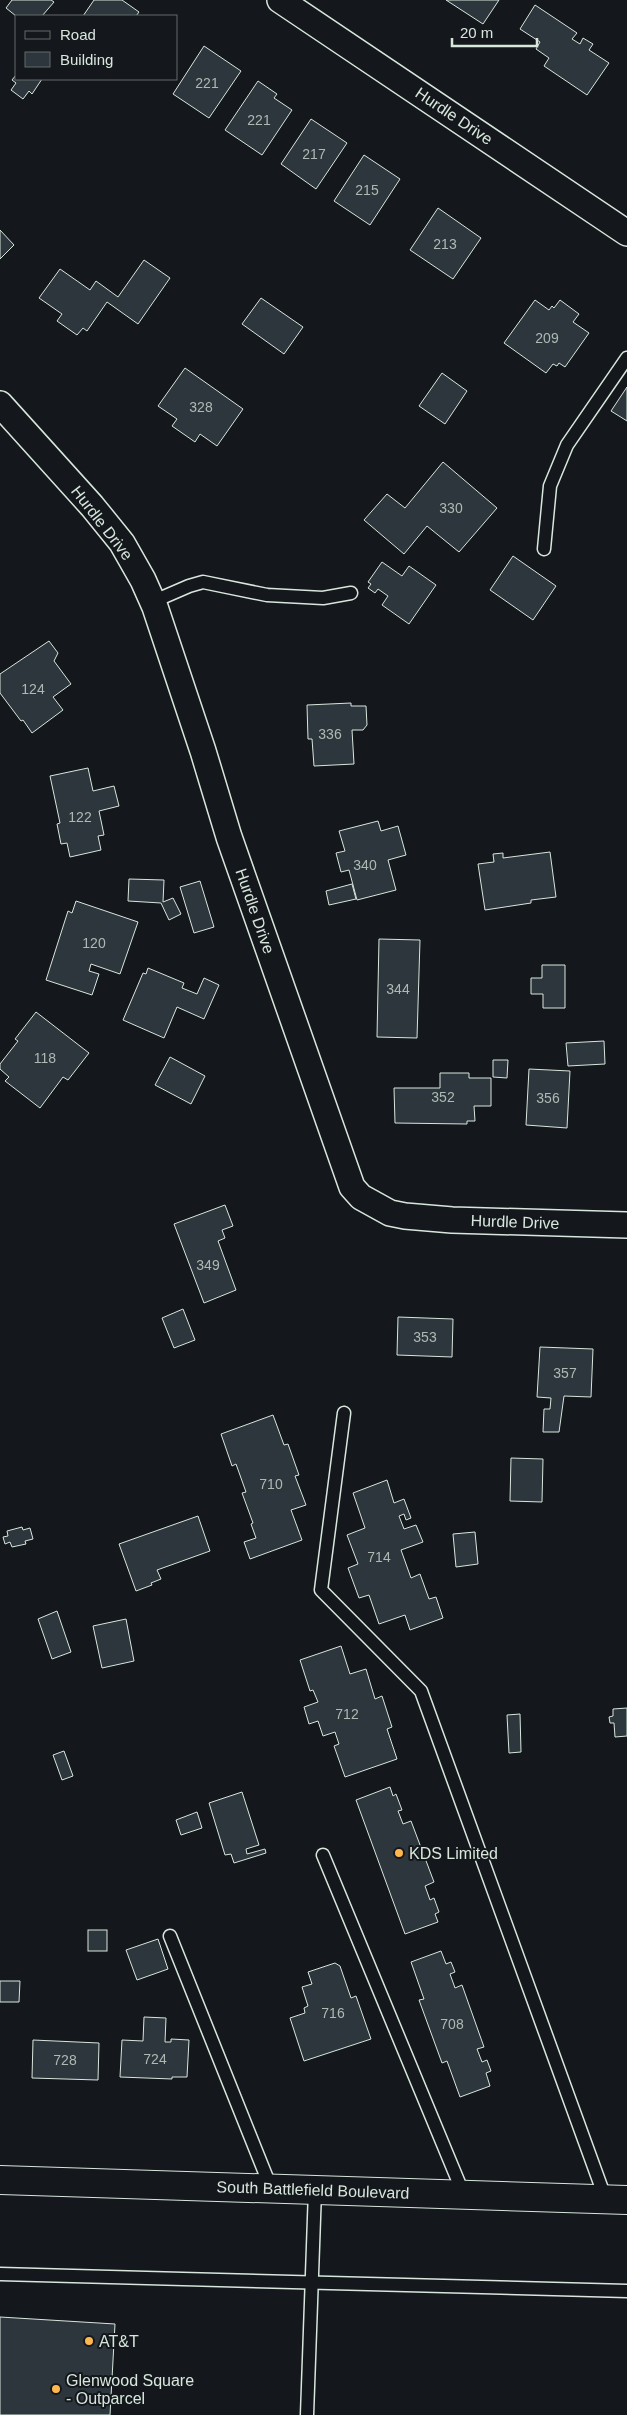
<svg xmlns="http://www.w3.org/2000/svg" width="627" height="2415" viewBox="0 0 627 2415" font-family="Helvetica,sans-serif">
<style>
.building{fill:#2c363c;stroke:#d8e6dc}
.lines{fill:none;stroke-linecap:round;stroke-linejoin:round}
.lane-casing{stroke:#d8e6dc;stroke-width:15}
.street-casing{stroke:#d8e6dc;stroke-width:28}
.primary-casing{stroke:#d8e6dc;stroke-width:30}
.lane{stroke:#14181c;stroke-width:12}
.street{stroke:#14181c;stroke-width:25}
.primary{stroke:#14181c;stroke-width:28}
.poi-dot{fill:#ffb74d;stroke:#14181c;stroke-width:2}
.labels{text-anchor:middle;dominant-baseline:central;stroke-width:4;stroke-linejoin:round;paint-order:stroke}
.number-label{font-size:14px;fill:#adbab4}
.street-label{font-size:16px;fill:#d8e6dc;stroke:#14181c}
.poi-label{font-size:16px;fill:#d8e6dc;stroke:#14181c;text-anchor:start}
</style>
<rect width="100%" height="100%" fill="#14181c"/>
<g class="building">
<path d="M12,0H51L54,2L42,16H16L6,8Z"/>
<path d="M94,0H122L139,12L136,16H83Z"/>
<path d="M446,0H499L483,24Z"/>
<path d="M535,5L577,33L572,39L580,44L583,38L593,44L589,50L609,63L587,95L544,66L549,58L536,49L540,42L520,29Z"/>
<path d="M204,46L241,71L209,118L173,94Z"/>
<path d="M16,75V79H42L32,94L29,91L23,99L11,90L16,83L12,80Z"/>
<path d="M258,81L277,94L274,98L292,110L262,155L225,130Z"/>
<path d="M311,119L347,143L316,189L281,164Z"/>
<path d="M364,155L400,179L370,225L334,201Z"/>
<path d="M438,208L481,238L453,279L410,250Z"/>
<path d="M0,230L14,245L0,259Z"/>
<path d="M144,260L170,278L138,324L107,302L87,331L83,328L77,335L57,321L62,314L39,298L60,269L90,290L96,281L118,297Z"/>
<path d="M261,298L303,327L284,354L242,324Z"/>
<path d="M535,300L549,310L552,306L554,308L560,300L579,314L573,322L589,333L565,367L559,363L557,366L553,364L546,373L504,343Z"/>
<path d="M185,368L243,409L217,446L200,434L195,442L172,426L177,419L158,406Z"/>
<path d="M442,373L467,391L445,424L419,406Z"/>
<path d="M627,387V421L611,411Z"/>
<path d="M443,462L497,508L459,552L427,526L404,554L364,520L387,494L405,508Z"/>
<path d="M513,556L556,586L533,620L490,590Z"/>
<path d="M382,562L402,576L409,566L436,585L409,624L382,605L388,596L378,589L375,593L368,588L371,584L368,582Z"/>
<path d="M49,641L58,653L54,661L71,684L53,697L63,710L32,733L23,720L21,721L0,693V674Z"/>
<path d="M351,703V706H366L367,725L363,730H352L354,764L314,766L312,739H308L307,705Z"/>
<path d="M88,768L93,791L114,786L119,806L99,811L104,835L98,836L101,850L70,857L67,843L61,844L57,824L60,823L50,776Z"/>
<path d="M378,821L381,831L398,826L406,855L388,860L396,890L357,900L349,870L341,872L336,853L345,851L339,831Z"/>
<path d="M550,852L556,897L531,900V903L485,910L478,864L494,862L493,854L503,853V858Z"/>
<path d="M129,879L164,880L163,902L173,898L181,914L169,920L161,903L128,901Z"/>
<path d="M200,881L214,927L194,933L180,887Z"/>
<path d="M352,884L356,899L329,905L326,891Z"/>
<path d="M76,901L138,922L120,974L91,964L89,971L99,974L92,995L46,980L68,911L72,913Z"/>
<path d="M379,939L420,940L417,1038L377,1037Z"/>
<path d="M542,965H565V1008H543V994H531V978H542Z"/>
<path d="M148,968L184,983L182,988L197,994L204,978L219,985L204,1019L177,1007L164,1038L123,1020L143,973L146,974Z"/>
<path d="M36,1012L89,1053L68,1080L63,1077L40,1108L5,1081L9,1077L0,1069V1064L18,1041L15,1039Z"/>
<path d="M604,1041L605,1064L568,1066L566,1043Z"/>
<path d="M170,1057L205,1076L191,1104L155,1085Z"/>
<path d="M493,1060H508L507,1078L493,1077Z"/>
<path d="M529,1069L570,1071L567,1128L526,1125Z"/>
<path d="M440,1073H469V1078H491V1106H474L475,1121H467V1124L395,1123L394,1088H440Z"/>
<path d="M225,1205L233,1226L222,1230L225,1238L218,1241L236,1290L204,1303L174,1224Z"/>
<path d="M183,1309L195,1340L174,1348L162,1318Z"/>
<path d="M398,1317L453,1319L452,1357L397,1355Z"/>
<path d="M540,1347L593,1349L591,1397L564,1396L559,1432H543L544,1409H550L551,1398L537,1397Z"/>
<path d="M273,1415L284,1445L288,1444L299,1475L295,1476L306,1505L291,1510L302,1540L250,1559L244,1542L256,1538L251,1524L253,1523L242,1493L246,1492L236,1464L232,1466L221,1434Z"/>
<path d="M511,1458L543,1459L542,1502L510,1501Z"/>
<path d="M387,1480L394,1503L404,1499L411,1518L406,1520L404,1514L399,1516L404,1529L416,1525L423,1542L401,1550L411,1578L420,1574L429,1599L436,1597L443,1618L410,1630L405,1615L379,1624L369,1595L359,1598L348,1568L358,1564L347,1535L365,1528L353,1493Z"/>
<path d="M198,1516L210,1551L157,1570L161,1579L151,1583L152,1585L136,1591L119,1544Z"/>
<path d="M22,1527L23,1530L30,1528L33,1539L25,1541L26,1544L12,1547L10,1542L5,1544L3,1537L8,1536L7,1531Z"/>
<path d="M475,1532L478,1564L456,1567L453,1534Z"/>
<path d="M57,1611L71,1652L52,1659L38,1619Z"/>
<path d="M126,1619L134,1661L102,1668L93,1626Z"/>
<path d="M341,1646L350,1674L366,1669L375,1699L382,1696L392,1727L387,1729L397,1759L345,1777L334,1746L339,1744L335,1732L323,1736L318,1721L309,1724L304,1707L318,1702L313,1690L310,1691L300,1660Z"/>
<path d="M627,1708V1736L615,1737L614,1723H610L609,1717L613,1716V1709Z"/>
<path d="M520,1714L521,1752L509,1753L507,1715Z"/>
<path d="M64,1751L73,1776L62,1780L53,1755Z"/>
<path d="M390,1787L393,1796L396,1794L402,1810L398,1811L403,1824L411,1821L434,1882L425,1886L430,1900L434,1898L439,1912L435,1914L438,1922L405,1934L356,1800Z"/>
<path d="M242,1792L259,1845L246,1849L247,1854L265,1849L266,1853L234,1863L231,1854L225,1855L209,1803Z"/>
<path d="M197,1812L202,1828L181,1835L176,1820Z"/>
<rect x="88" y="1930" width="19" height="21"/>
<path d="M158,1939L168,1969L137,1980L126,1950Z"/>
<path d="M441,1951L446,1964L451,1962L455,1972L450,1974L455,1988L462,1985L484,2047L477,2049L482,2062L487,2060L491,2071L486,2073L490,2086L460,2097L447,2061L442,2063L419,2000L424,1999L411,1962Z"/>
<path d="M335,1963L340,1966L351,1998L356,1996L371,2039L304,2061L290,2018L305,2013L304,2008L308,2006L302,1987L312,1984L308,1972Z"/>
<path d="M0,1981H20L19,2002H0Z"/>
<path d="M144,2017L166,2018L165,2042H171V2039L189,2040L187,2077H172V2079L120,2077L122,2040L143,2041Z"/>
<path d="M33,2040L99,2043L98,2080L32,2078Z"/>
<path d="M0,2317L115,2324L110,2415H0Z"/>
</g>
<g class="lines">
<defs>
<g id="lane">
<path d="M544,549L550,486L567,445L627,358"/>
<path d="M152,602L189,586L203,582L267,595L323,598L351,593"/>
<path d="M344,1413L321,1590L421,1691L606,2200"/>
<path d="M323,1855L464,2195"/>
<path d="M170,1936L271,2188"/>
<path d="M0,2274L627,2291"/>
<path d="M307,2415L315,2190"/>
</g>
<g id="street">
<path d="M280,0L627,233"/>
<path d="M0,404L92,506L122,543L143,580L155,607L203,751L229,837L352,1187L361,1197L390,1213L405,1216L452,1220L627,1225"/>
</g>
<path id="primary" d="M0,2180L627,2200"/>
</defs>
<use href="#lane" class="lane-casing"/>
<use href="#street" class="street-casing"/>
<use href="#primary" class="primary-casing"/>
<use href="#lane" class="lane"/>
<use href="#street" class="street"/>
<use href="#primary" class="primary"/>
</g>
<g class="poi-dot">
<circle cx="399" cy="1853" r="5"/>
<circle cx="89" cy="2341" r="5"/>
<circle cx="56" cy="2389" r="5"/>
</g>
<g class="labels">
<g class="number-label">
<text x="207" y="83">221</text>
<text x="259" y="120">221</text>
<text x="314" y="154">217</text>
<text x="367" y="190">215</text>
<text x="445" y="244">213</text>
<text x="547" y="338">209</text>
<text x="201" y="407">328</text>
<text x="451" y="508">330</text>
<text x="33" y="689">124</text>
<text x="330" y="734">336</text>
<text x="80" y="817">122</text>
<text x="365" y="865">340</text>
<text x="94" y="943">120</text>
<text x="398" y="989">344</text>
<text x="45" y="1058">118</text>
<text x="443" y="1097">352</text>
<text x="548" y="1098">356</text>
<text x="208" y="1265">349</text>
<text x="425" y="1337">353</text>
<text x="565" y="1373">357</text>
<text x="271" y="1484">710</text>
<text x="379" y="1557">714</text>
<text x="347" y="1714">712</text>
<text x="333" y="2013">716</text>
<text x="452" y="2024">708</text>
<text x="155" y="2059">724</text>
<text x="65" y="2060">728</text>
</g>
<g class="street-label">
<text transform="translate(454 116) rotate(34)">Hurdle Drive</text>
<text transform="translate(102 523) rotate(52)">Hurdle Drive</text>
<text transform="translate(255 911) rotate(71)">Hurdle Drive</text>
<text transform="translate(515 1222) rotate(2)">Hurdle Drive</text>
<text transform="translate(313 2190) rotate(2)">South Battlefield Boulevard</text>
</g>
<g class="poi-label">
<text x="409" y="1853">KDS Limited</text>
<text x="99" y="2341">AT&amp;T</text>
<text x="66" y="2380">Glenwood Square<tspan x="66" dy="18">- Outparcel</tspan></text>
</g>
</g>
<rect x="15" y="15" width="162" height="65" fill="#14181c" stroke="#626a69"/>
<rect x="25" y="31" width="25" height="8" fill="#14181c" stroke="#626a69"/>
<text x="60" y="40" font-size="15" fill="#d8e6dc">Road</text>
<rect x="25" y="52" width="25" height="15" fill="#2c363c" stroke="#626a69"/>
<text x="60" y="65" font-size="15" fill="#d8e6dc">Building</text>
<path d="M452 38v8h85v-8" fill="none" stroke="#d8e6dc" stroke-width="2.5"/>
<text x="460" y="38" font-size="15" fill="#d8e6dc" stroke="#14181c" stroke-width="4" paint-order="stroke">20 m</text>
</svg>
